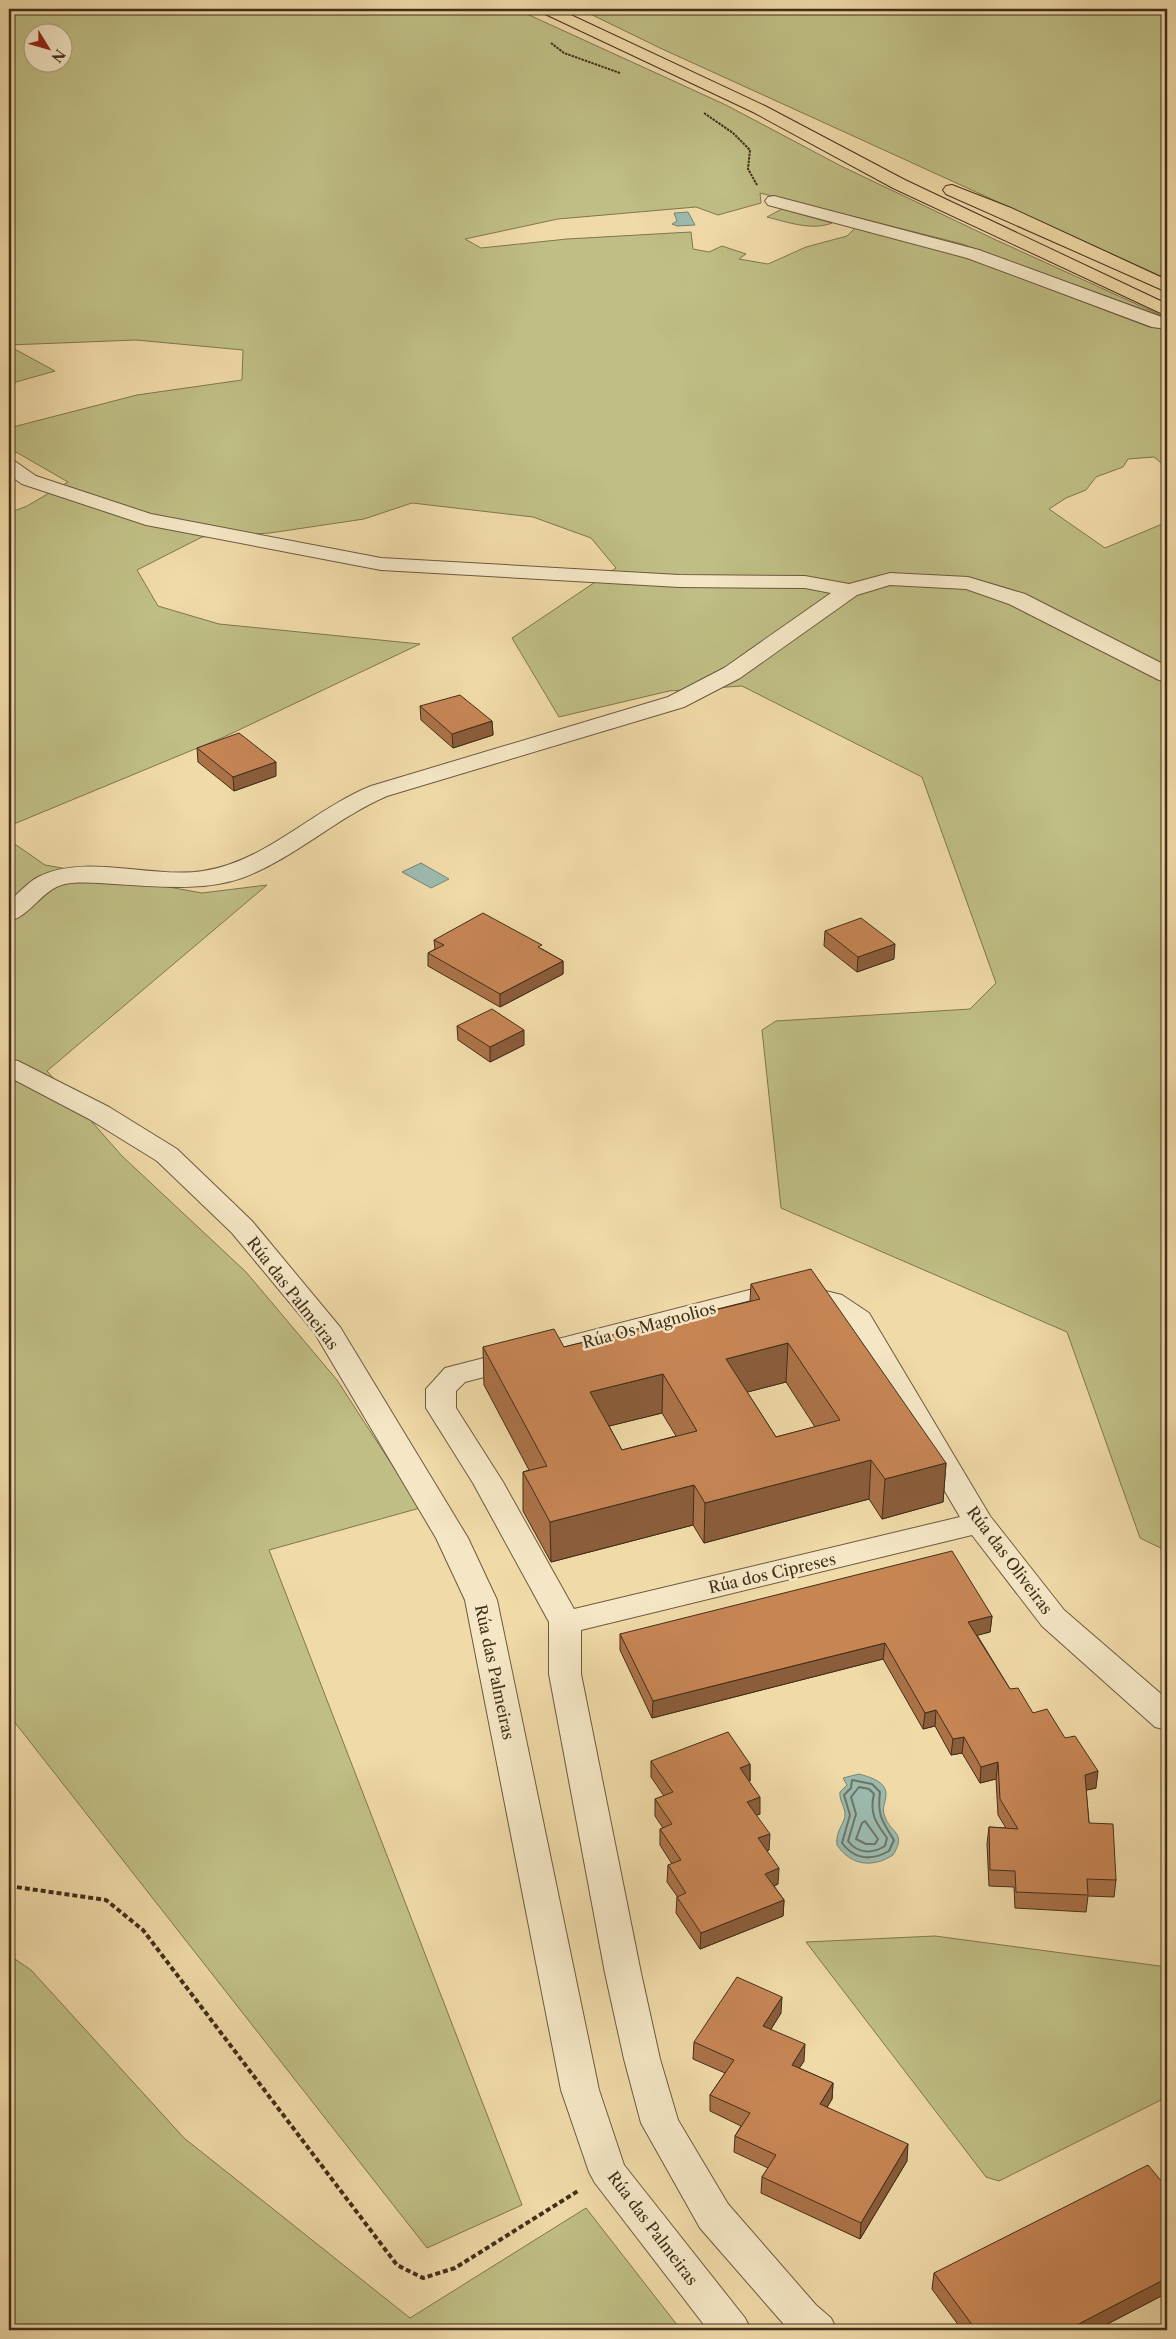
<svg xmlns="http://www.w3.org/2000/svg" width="1176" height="2339" viewBox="0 0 1176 2339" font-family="'Libre Caslon Text',serif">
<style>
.green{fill:#bfbe84;stroke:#80764f;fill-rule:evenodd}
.water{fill:#9bbaae;stroke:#778273}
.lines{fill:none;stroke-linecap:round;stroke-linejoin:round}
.shore{stroke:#6e7464;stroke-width:2}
.minor-casing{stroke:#6c5a3e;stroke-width:2}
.major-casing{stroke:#402f1a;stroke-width:2}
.path-far1{stroke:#402f1a;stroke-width:2;stroke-dasharray:2.5 1;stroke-linecap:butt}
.path{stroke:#402f1a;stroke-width:4;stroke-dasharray:5 3;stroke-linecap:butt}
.minor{fill:#f5e7c6;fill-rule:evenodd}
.major{fill:#f0daa8;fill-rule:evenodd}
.wall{fill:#ab7248;stroke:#402f1a;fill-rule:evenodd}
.shaded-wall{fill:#8b5d3b;stroke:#402f1a}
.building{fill:#c78554;stroke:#402f1a;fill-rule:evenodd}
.labels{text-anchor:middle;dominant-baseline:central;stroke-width:5;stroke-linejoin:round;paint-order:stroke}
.street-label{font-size:16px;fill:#402f1a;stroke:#f5e7c6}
</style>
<rect width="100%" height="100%" fill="#f0daa8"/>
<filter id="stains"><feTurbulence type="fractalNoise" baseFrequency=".004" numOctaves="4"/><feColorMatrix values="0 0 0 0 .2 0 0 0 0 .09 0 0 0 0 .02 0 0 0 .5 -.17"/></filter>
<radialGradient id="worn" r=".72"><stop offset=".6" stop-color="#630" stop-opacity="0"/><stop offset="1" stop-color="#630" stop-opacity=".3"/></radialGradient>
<g class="green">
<path d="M9,9H516L726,105L841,166L996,240L1167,318L962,244L760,193L761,203L718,215L696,207L558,219L465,239L481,248L567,239L691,232L693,249L709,252L722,246L746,254L739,259L768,264L806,247L847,236L855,228L934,247L984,264L1149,327L1167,329V468L1154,457L1128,459L1123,467L1096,477L1086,490L1066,498L1049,509L1105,548L1167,522V1551L1140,1538L1067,1332L781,1208L762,1030L776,1021L970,1009L996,983L922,777L742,686L669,691L559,717L512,638L616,568L591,538L533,517L412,503L364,519L270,533L202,537L137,570L158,606L219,624L420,644L224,737L9,826V513L27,506L68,482L9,448V428L137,395L242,380L243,350L136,340L9,345ZM32,32H62V62H32Z"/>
<path d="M580,9H1167V279L660,48Z"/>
<path d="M782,209L832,223C812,231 787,222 767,217Z"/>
<path d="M9,346L55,371L9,384Z"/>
<path d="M9,840L45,865L202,893L267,885L47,1071L122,1156L246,1272L337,1380L420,1508L269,1550L522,2205L427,2248L9,1715Z"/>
<path d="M935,1936L1167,1967V2097L999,2181L986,2177L806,1942Z"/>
<path d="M9,1955L31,1970L184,2138L410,2318L586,2208L681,2330H9Z"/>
</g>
<g class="water">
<path d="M688,212L695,225L677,226L672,224L677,221L674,213Z"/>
<path d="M421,863L449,879L431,888L402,872Z"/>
<path d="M859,1774C869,1777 886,1781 886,1794C886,1803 881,1808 885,1817C891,1834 907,1832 893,1855C873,1868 851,1866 837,1845C835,1830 846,1823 845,1813C844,1805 839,1800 840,1792L847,1785L843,1778Z"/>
</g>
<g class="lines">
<g class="shore">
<path d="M852,1780L872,1784L880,1792C877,1815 882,1821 894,1840L889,1851C871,1861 855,1860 842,1843L850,1815L844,1795L851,1788Z"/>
<path d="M859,1787L869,1789L874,1794C869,1813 876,1823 887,1838L885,1846C872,1854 858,1854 848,1841L856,1814L851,1797Z"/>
<path d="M865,1821L878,1839L875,1844H866L856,1839L862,1823Z"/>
</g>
<defs>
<g id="minor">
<path d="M774,196L979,250L1167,319V329L1152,327L967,258L768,205L765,201L768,197Z"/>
<path d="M9,460L16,462L36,476L151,514L381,558L679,575L805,576L849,584L890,573L968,577L1025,594L1167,666V682L1159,680L1009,604L966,589L890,585L857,595L740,678L684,707L387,796C336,818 295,858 242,878C201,892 156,886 114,884C98,883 81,881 65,884C42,889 31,916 9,921V901C18,894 27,883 38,877C85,853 152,879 203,871C267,861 312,810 371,786L668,697L724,668L831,593L805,588L679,587L381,570L146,525L22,484L9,475Z"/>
<path d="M9,1059L18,1061L109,1107L177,1149L252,1221L340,1327L468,1538L497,1600L599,2090L624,2165L745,2318L751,2330H708L595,2183L589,2172L561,2090L465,1600L436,1538L314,1332L232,1233L157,1161L89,1119L9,1077Z"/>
<path d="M801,1285L842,1295L869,1313L990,1516L1064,1610L1167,1699V1730L1155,1727L1042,1626L972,1535L581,1630V1674L641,1973L660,2059L678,2120L728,2204L816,2305L831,2318L837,2330L788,2329L700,2228L641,2123L624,2059L605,1973L549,1674V1622L473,1483L426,1408V1389L445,1368L765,1286ZM801,1303L823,1308L848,1326L960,1517L574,1609L503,1482L456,1408V1391L465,1382L765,1304Z"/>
</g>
<g id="major">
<path d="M539,9H558L765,106L905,180L1167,304V316L893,188L753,112L541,12Z"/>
<path d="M952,185L1011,208L1167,280V292L946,194L943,190L946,186Z"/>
</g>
</defs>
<use href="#minor" class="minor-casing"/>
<use href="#major" class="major-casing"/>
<g class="path-far1">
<path d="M551,43L564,53L620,73"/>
<path d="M704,113L733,133L750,150L748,169L757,185"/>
</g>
<path class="path" d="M9,1886L106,1900L143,1930L397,2265L423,2278L455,2268L578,2191"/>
<use href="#minor" class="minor"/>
<use href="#major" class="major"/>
</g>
<g class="wall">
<path d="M420,706L492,721L493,735L453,748L421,720Z"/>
<path d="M197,748L276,776L234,791L198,762Z"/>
<path d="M825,931L894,959L857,972L824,946Z"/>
<path d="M434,940L542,949L563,961V974L500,1007L428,966V953L435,949Z"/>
<path d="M457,1026L524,1045L490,1062L458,1040Z"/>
<path d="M751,1284L946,1463L943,1502L882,1519L869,1499L704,1543L693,1525L551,1562L523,1511V1472L529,1470L484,1385L483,1347H564L750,1301ZM786,1382L815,1427L776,1437L747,1392ZM662,1413L676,1436L622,1450L609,1426Z"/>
<path d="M992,1616L990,1632L977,1635L1010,1689L1033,1713L1096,1788L1086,1790L1089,1823L1116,1880L1114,1897L1088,1896L1086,1912L1015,1908L1014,1887L989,1886L987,1844L989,1827L1006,1828L998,1815L996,1779L980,1783L962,1753L951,1755L935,1726L923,1729L883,1659L652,1718L620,1650V1634Z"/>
<path d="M651,1761L750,1764V1781H749L760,1814L756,1815L769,1850L767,1851L778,1884L774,1886L784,1900L783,1916L700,1949L676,1913L677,1897V1896L667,1882L668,1865L672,1864L660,1845V1829L663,1828L655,1816V1799L664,1796L651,1777Z"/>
<path d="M1167,1867V1880H1166Z"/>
<path d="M781,2013L771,2029L804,2061L799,2068L833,2083L832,2099L827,2107L907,2161L860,2239L761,2193L762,2177L768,2168L734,2152L735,2136L741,2126L710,2111V2095L725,2073L693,2059L694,2042Z"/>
<path d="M1167,2188V2293L1096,2330H962L932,2289L934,2273Z"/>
</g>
<g class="shaded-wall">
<path d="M492,721L493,735L453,748L452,734Z"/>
<path d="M276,762V776L234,791L233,777Z"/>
<path d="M895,944L894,959L857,972L858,957Z"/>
<path d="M563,961V974L500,1007V994Z"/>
<path d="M524,1030V1045L490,1062V1047Z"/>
<path d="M788,1343L786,1382L725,1398L726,1359Z"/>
<path d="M663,1374L662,1413L589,1431L590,1392Z"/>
<path d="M871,1460L869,1499L704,1543L705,1503Z"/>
<path d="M946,1463L943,1502L882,1519L885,1479Z"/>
<path d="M694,1485L693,1525L551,1562L550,1522Z"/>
<path d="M992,1616L990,1632L967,1638L968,1622Z"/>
<path d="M885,1643L883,1659L652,1718L653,1701Z"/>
<path d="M936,1710L935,1726L923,1729L925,1713Z"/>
<path d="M964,1737L962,1753L951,1755L953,1739Z"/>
<path d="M998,1762L996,1779L980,1783L981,1767Z"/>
<path d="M750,1764V1781L739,1785L740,1768Z"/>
<path d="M1098,1771L1096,1788L1083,1791L1085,1775Z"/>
<path d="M760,1797V1814L746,1819L747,1802Z"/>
<path d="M770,1834L769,1850L757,1854L758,1838Z"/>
<path d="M779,1868L778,1884L764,1890L765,1874Z"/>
<path d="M784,1900L783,1916L700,1949L701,1933Z"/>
<path d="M782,1997L781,2013L763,2042V2026Z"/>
<path d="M805,2044L804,2061L791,2081L792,2065Z"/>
<path d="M833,2083L832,2099L819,2121L820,2104Z"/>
<path d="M908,2144L907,2161L860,2239L861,2223Z"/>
<path d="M1167,2278V2293L1096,2330H1067Z"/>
</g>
<g class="building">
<path d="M460,695L492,721L452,734L420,706Z"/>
<path d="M239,733L276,762L233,777L197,748Z"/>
<path d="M483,913L542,945L538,947L563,961L500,994L428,953L444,945L434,940Z"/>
<path d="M861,918L895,944L858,957L825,931Z"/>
<path d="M492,1009L524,1030L490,1047L457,1026Z"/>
<path d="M811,1269L946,1463L885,1479L871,1460L705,1503L694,1485L550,1522L523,1472L547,1466L483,1347L554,1329L564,1347L760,1299L751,1284ZM788,1343L840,1420L776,1437L726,1359ZM663,1374L697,1431L622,1450L590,1392Z"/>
<path d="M952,1551L992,1616L968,1622L1010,1689L1018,1688L1033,1713L1047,1709L1065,1738L1075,1736L1098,1771L1085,1775L1089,1823L1113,1824L1116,1880L1087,1879L1088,1895L1016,1892L1015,1871L990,1870L989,1827L1018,1829L1000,1799L998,1762L981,1767L964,1737L953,1739L936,1710L925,1713L885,1643L653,1701L620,1634Z"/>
<path d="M728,1732L750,1764L740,1768L760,1797L747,1802L770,1834L758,1838L779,1868L765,1874L784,1900L701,1933L677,1897L686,1893L668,1865L681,1860L660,1829L672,1824L655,1799L673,1792L651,1761Z"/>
<path d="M737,1977L782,1997L763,2026L805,2044L792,2065L833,2083L820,2104L908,2144L861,2223L762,2177L776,2155L735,2136L750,2113L710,2095L734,2060L694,2042Z"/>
<path d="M1148,2165L1167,2188V2278L1067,2330H976L934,2273Z"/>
</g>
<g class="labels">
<g class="street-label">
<text transform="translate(293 1293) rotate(52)">Rúa das Palmeiras</text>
<text transform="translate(649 1325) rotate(-15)">Rúa Os Magnolios</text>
<text transform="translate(1010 1560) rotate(53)">Rúa das Oliveiras</text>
<text transform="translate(772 1573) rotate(-13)">Rúa dos Cipreses</text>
<text transform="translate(495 1672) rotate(78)">Rúa das Palmeiras</text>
<text transform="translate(653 2228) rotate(53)">Rúa das Palmeiras</text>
</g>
</g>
<rect width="1176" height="2339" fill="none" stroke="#f0daa8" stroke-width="30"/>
<rect x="10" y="10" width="1156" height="2319" fill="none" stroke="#402f1a" stroke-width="2.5"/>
<rect x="15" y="15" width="1146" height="2309" fill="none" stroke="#402f1a"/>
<g transform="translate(48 48) rotate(127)"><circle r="24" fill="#f5e7c6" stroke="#ad9d81"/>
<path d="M0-4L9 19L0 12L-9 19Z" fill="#8f2418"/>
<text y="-8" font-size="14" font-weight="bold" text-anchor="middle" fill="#402f1a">N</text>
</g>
<rect width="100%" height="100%" filter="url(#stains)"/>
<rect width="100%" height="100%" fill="url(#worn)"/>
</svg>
